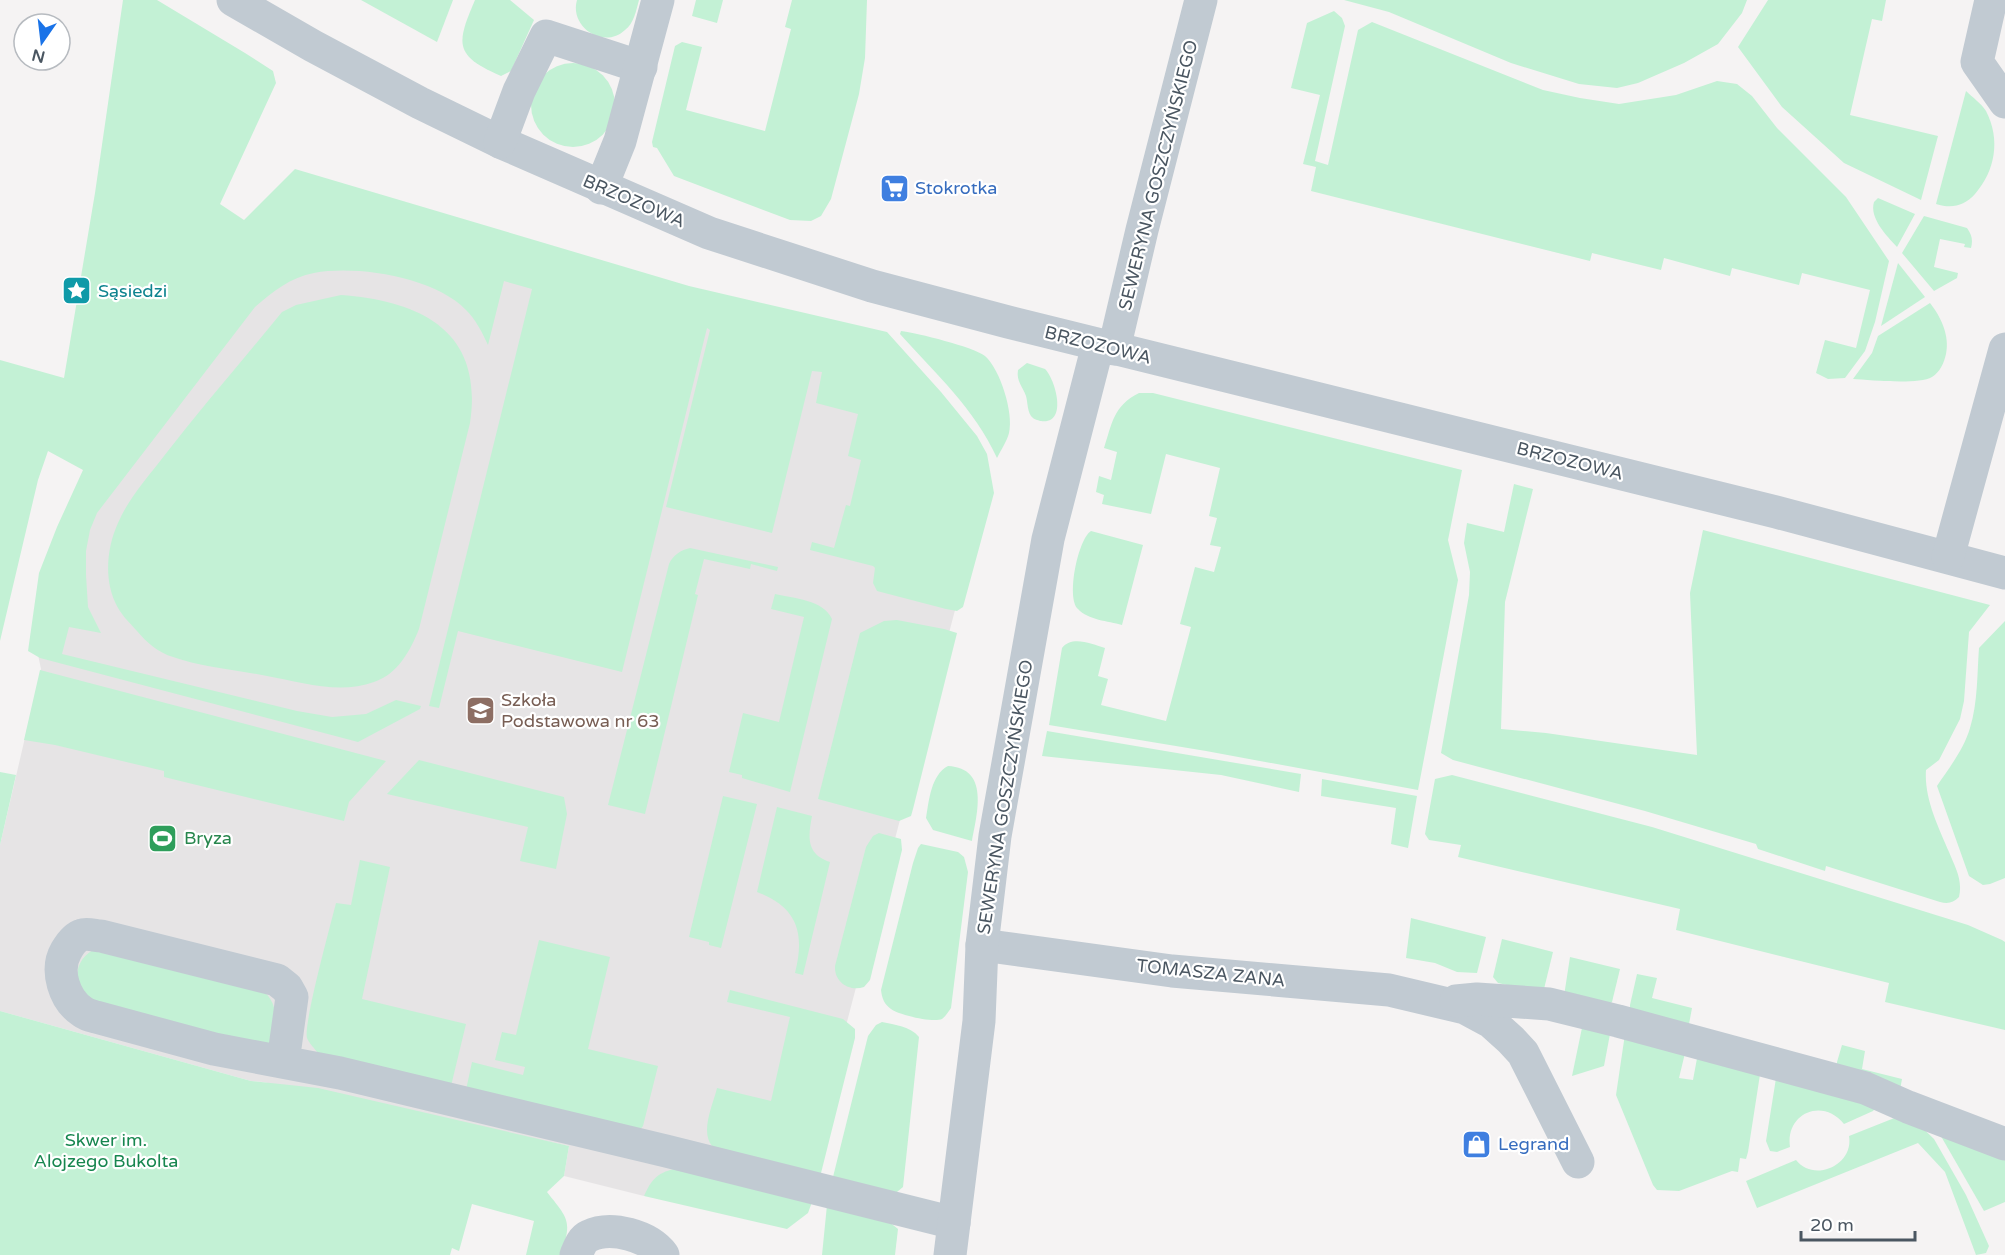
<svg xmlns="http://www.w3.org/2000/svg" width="2005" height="1255" viewBox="0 0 2005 1255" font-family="'Varela Round',sans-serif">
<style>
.education{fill:#e6e4e5}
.green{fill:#c3f1d5}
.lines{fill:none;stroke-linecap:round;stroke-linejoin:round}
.minor{stroke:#c1cad2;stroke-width:33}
.labels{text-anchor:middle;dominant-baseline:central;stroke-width:4.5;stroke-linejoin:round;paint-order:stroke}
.street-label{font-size:18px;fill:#4a5661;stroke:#fff}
.shop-label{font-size:18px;fill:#366cbe;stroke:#fff;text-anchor:start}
.culture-label{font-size:18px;fill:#0d838f;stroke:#fff;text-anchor:start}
.education-label{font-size:18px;fill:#785e54;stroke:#fff;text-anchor:start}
.leisure-label{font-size:18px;fill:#27864d;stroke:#fff;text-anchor:start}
.park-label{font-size:18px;fill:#17864f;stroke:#fff}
</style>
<rect width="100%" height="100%" fill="#f5f3f3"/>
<path class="education" d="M280,196L887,342L986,492L795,1220L660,1185L644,1196L564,1176L569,1146L263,1082L251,1081L0,1011V845L41,669L37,650L61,550Z"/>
<g class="green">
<path d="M123,0H157L245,53L273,71L276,83L220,204L244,220L295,169L689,286L887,332L941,392L977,436L987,454L994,493L963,607L957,611L946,609L877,591L873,583L875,568L873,566L810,550L812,542L834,548L846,505L850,506L861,460L848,456L858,414L816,403L822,372L812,371L772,533L666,507L710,330L707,328L622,672L458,631L439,708L429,706L532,289L504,281L488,345C482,332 476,320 466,310C434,277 357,265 314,273C291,277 272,292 255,307L97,513L90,530L86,551V575L88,607L101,633L69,627L62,654L297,711L332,717L366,714L396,700L421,706L420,709L358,742L40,658L28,651L39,573L57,527L83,470L48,451L38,480L0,641V360L64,378L95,193Z"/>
<path d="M361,0H453L437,42Z"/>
<path d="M475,0H510L534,20L511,71L501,76C454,56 456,44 475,0Z"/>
<path d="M577,0H639C636,11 634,23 625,30C604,50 569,27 577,0Z"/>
<path d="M696,0H723L717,23L692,16Z"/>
<path d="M792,0H867L865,58L859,94L831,199L821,216L811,221L790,220L674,176L657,148L653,147L652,142L675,46L682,42L702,47L686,110L765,131L791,29L785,27Z"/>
<path d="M1344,0H1747L1742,13L1718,44L1684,63L1638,83L1617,88L1579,84L1511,63L1389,12Z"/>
<path d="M1768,0H1886L1882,21L1872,19L1850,115L1938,136L1921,200L1844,163L1782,107L1738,47Z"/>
<path d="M1334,11L1342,18L1345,26L1315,161L1328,165L1358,30L1372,22L1543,90L1580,98L1619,104L1676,95L1717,81L1737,84L1752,96L1777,128L1846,197L1889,261L1875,322L1865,351L1845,378L1828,379L1816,373L1825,340L1856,348L1870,290L1802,273L1799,285L1732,268L1730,276L1664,258L1661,270L1592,253L1590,261L1311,191L1316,167L1303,164L1320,95L1291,88L1307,23Z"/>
<circle cx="573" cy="105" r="42"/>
<path d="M1966,91C1972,97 1982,104 1986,111C2001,140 1995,171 1975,194C1964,206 1952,209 1936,204Z"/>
<path d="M1878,198L1915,214L1897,247C1887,236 1869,218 1874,202Z"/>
<path d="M1924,216L1967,228C1972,235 1973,240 1971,248L1964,247L1965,244L1940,239L1934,267L1958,273L1957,278L1934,291L1902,253Z"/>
<path d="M1898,263L1925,297L1881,326Z"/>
<path d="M341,295C421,301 484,331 470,423L419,629C410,651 398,674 374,682C339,695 301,682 267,676C237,670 201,667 173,657C159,653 146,642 137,631C129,622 120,614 115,602C104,578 107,547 118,523C128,499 148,477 164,456C202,407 243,360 282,312L296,305Z"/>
<path d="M1930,303C1941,317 1950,336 1946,354C1944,363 1940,372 1932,377C1918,385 1870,380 1853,379L1872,353L1878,336Z"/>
<path d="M901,331C917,333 974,347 985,356C1000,369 1014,413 1009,433C1007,441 1001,450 997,458C975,409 935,373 900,334Z"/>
<path d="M1027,363L1045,369C1056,380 1068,425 1041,421C1040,421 1034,419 1033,418C1027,413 1028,403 1026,396C1023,387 1016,381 1018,370Z"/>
<path d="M1139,393H1153L1462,470L1448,540L1458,580L1418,790L1206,751L1049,725L1062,648C1072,635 1092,644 1105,648L1098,676L1108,679L1101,705L1166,721L1191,627L1180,624L1195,567L1214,572L1221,547L1210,545L1217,518L1209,516L1220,468L1166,454L1151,514L1102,504L1104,495L1096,492L1099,476L1111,480L1117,452L1104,448C1112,424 1113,406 1139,393Z"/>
<path d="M1514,484L1533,489L1505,602L1501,729L1546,733L1697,755L1690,593L1703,530L1990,605L1969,632L1964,701L1960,719L1939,760L1926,770C1924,798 1938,826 1949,852C1955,867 1963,880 1959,897C1953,903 1948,904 1940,902L1826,866L1825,871L1758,849L1756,844L1645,811L1453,760L1441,753L1469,595L1470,572L1464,543L1467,523L1504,532Z"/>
<path d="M1091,531L1143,545L1122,625C1108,621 1088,620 1078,609C1066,598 1078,539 1091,531Z"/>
<path d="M690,548L778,567L777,571L751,564L750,569L704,559L695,594L698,595L645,814L608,805L669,564C673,555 681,550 690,548Z"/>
<path d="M775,594C793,598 824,600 832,619L790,792L742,778V775L729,772L743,713L779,722L804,617L771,609Z"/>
<path d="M897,620L944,629L957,633L913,809L911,816L899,821L818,799L860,633L884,621Z"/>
<path d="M2005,621V878L1990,884L1983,885L1969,876L1937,786C1949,768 1964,749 1970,728C1978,702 1977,674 1979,648Z"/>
<path d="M40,670L386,761L349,802L344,821L164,777V771L55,745L24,740Z"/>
<path d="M1047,731L1301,774L1299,792L1221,775L1042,756Z"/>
<path d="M419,760L564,797L567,814L556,869L520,861L528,827L387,794Z"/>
<path d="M948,766C990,768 977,814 972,841L933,830L926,818C929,800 931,775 948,766Z"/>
<path d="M0,772L16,775L0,845Z"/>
<path d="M1452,775L1652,827L1968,925L2002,940L2005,942V1030L1885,1002L1889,983L1676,930L1680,909L1458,857L1461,845L1429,840L1425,834L1435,779Z"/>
<path d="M1322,779L1417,796L1408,848L1391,844L1396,808L1321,796Z"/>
<path d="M723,796L757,804L721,948L709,945V942L689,937Z"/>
<path d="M777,807L812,816C808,837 806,854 830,862L803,975L795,973C805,934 798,907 757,892Z"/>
<path d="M879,833L901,839L902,850L870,980L864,987C849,992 834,982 835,966L866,847L873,836Z"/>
<path d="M921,844L958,852L964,857L968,872L951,1008C948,1012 946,1016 942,1019C933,1023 899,1015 891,1009C884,1004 882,998 881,990L913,863L918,848Z"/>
<path d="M360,860L390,867L362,999L466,1024L451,1086L318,1053C315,1049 309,1043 307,1038C303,1025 331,923 336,903L351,905Z"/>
<path d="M1411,918L1486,937L1477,973L1457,972L1435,963L1406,958Z"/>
<path d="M1502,939L1553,952L1544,989L1539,992L1498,983L1493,977Z"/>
<path d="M539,940L610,957L588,1049L658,1066L643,1126L640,1130L466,1090L472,1062L523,1075L525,1067L495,1060L502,1032L516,1035Z"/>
<path d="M97,948L262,990C281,1005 274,1022 273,1044L262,1047L105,1008C99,1005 89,1001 85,995C71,977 77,957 97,948Z"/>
<path d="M1570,957L1620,969L1612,1002L1605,1007L1564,996Z"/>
<path d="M1637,974L1657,978L1652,998L1692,1008L1689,1024L1630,1015V1005Z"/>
<path d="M730,990L843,1019L855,1029V1038L819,1181L712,1146C700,1131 713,1105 717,1088L771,1101L790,1017L727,1002Z"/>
<path d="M0,1011L251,1081L318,1088L569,1146L564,1176L547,1192C569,1220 572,1220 561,1255H526L534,1221L472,1204L459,1251L452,1248L450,1255H0Z"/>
<path d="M882,1022C895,1025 910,1026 919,1037L903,1187L892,1196L832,1181L868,1036L876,1025Z"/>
<path d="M1583,1023L1610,1034L1604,1066L1572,1076Z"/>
<path d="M1625,1034L1686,1049L1679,1078L1693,1080L1698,1053L1761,1068L1748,1152L1746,1159L1740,1158L1738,1172L1732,1171L1679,1191L1657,1190L1653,1185L1616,1095Z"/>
<path d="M1842,1045L1865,1051L1862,1069L1902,1079L1899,1095L1837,1071V1062Z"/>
<path d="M1777,1072L1877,1106L1873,1111L1844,1124C1823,1097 1785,1113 1790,1147L1777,1152L1770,1151L1766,1141Z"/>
<path d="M1907,1113L1934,1139L1966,1195L1989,1246L1986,1253L1976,1255L1945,1172L1918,1143L1757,1208L1746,1181L1796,1160C1814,1183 1854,1165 1849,1136Z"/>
<path d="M1938,1131L2005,1151V1202L1984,1211Z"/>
<path d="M674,1169L812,1202L808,1213L787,1229L644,1196C651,1180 657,1173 674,1169Z"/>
<path d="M827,1205L888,1221L898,1229L895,1255H822Z"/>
</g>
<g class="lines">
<g class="minor">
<path d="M233,0L313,46L420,103L500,142L709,233L872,286L1008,322L1776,512L2005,573"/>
<path d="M1991,0L1977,62L2005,102"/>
<path d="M500,142L519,91L546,36L641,67"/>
<path d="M601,188L620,141L658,0"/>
<path d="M1114,349L1142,230L1201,0"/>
<path d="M1948,557L2005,349"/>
<path d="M982,945L1172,971L1389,990L1465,1008L1491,1022L1511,1040L1523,1053L1578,1162"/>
<path d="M1456,1001L1477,999L1549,1004L1618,1021L1865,1088L1908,1107L2005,1144"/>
<path d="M283,1062L292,997L287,988L277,980L101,936C96,936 87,933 82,935C75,937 70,944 66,951C55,970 64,1000 83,1012C87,1015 92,1016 96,1017L214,1049L340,1073L666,1151L954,1223"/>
<path d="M576,1255C579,1248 582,1239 589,1236C611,1225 649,1236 663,1255"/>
<path d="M950,1255L979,1021L982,945L995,836L1048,539L1098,345"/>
</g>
</g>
<defs>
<symbol id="supermarket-square" viewBox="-11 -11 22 22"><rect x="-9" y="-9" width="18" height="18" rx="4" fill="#3f7fe0" stroke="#fff"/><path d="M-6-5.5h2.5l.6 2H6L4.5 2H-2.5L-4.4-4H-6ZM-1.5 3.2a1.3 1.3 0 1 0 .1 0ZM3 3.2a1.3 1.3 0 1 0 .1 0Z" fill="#fff"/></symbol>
<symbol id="sight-square" viewBox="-11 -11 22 22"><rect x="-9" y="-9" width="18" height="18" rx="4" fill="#0f9aa8" stroke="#fff"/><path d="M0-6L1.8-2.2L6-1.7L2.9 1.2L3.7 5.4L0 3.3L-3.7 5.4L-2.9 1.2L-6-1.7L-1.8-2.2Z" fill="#fff"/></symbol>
<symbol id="school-square" viewBox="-11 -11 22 22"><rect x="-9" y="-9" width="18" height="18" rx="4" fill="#8d6e63" stroke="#fff"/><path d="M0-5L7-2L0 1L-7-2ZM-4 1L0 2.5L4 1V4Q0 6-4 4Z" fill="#fff"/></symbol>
<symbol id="stadium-square" viewBox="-11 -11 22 22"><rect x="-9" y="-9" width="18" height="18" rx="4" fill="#2e9e5b" stroke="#fff"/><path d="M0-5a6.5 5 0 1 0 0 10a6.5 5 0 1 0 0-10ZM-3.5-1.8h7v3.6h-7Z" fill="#fff"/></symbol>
<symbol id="shop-square" viewBox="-11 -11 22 22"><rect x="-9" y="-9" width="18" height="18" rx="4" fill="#3f7fe0" stroke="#fff"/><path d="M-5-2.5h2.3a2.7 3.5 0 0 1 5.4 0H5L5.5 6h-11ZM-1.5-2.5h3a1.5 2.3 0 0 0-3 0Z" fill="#fff"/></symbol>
</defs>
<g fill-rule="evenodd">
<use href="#supermarket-square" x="878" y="172" width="33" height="33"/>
<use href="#sight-square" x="60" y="274" width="33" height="33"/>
<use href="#school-square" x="464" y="694" width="33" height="33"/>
<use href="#stadium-square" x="146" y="822" width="33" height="33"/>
<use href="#shop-square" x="1460" y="1128" width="33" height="33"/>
</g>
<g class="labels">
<g class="street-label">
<text transform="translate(1158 175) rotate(-76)">SEWERYNA GOSZCZYŃSKIEGO</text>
<text transform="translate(634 201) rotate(23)">BRZOZOWA</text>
<text transform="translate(1098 345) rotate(14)">BRZOZOWA</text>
<text transform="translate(1570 461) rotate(14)">BRZOZOWA</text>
<text transform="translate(1005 797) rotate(-81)">SEWERYNA GOSZCZYŃSKIEGO</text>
<text transform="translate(1211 973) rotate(6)">TOMASZA ZANA</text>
</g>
<g class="shop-label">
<text x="915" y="188">Stokrotka</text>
<text x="1498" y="1144">Legrand</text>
</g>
<g class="culture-label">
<text x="98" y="291">Sąsiedzi</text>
</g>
<g class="education-label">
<text x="501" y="700">Szkoła<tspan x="501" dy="21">Podstawowa nr 63</tspan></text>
</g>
<g class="leisure-label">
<text x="184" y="838">Bryza</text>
</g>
<g class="park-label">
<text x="106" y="1140">Skwer im.<tspan x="106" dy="21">Alojzego Bukolta</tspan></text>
</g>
</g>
<g transform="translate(42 42) rotate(194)"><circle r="28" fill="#ffffff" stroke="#b7bbc0" stroke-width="1.5"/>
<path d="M0-4.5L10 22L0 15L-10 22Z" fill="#1a73e8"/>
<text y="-9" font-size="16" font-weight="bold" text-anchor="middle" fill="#4a5661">N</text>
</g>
<path d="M1801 1231v9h114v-9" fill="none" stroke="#4a5661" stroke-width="3"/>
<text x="1810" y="1231" font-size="18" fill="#4a5661" stroke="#ffffff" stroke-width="4.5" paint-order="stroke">20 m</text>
</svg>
